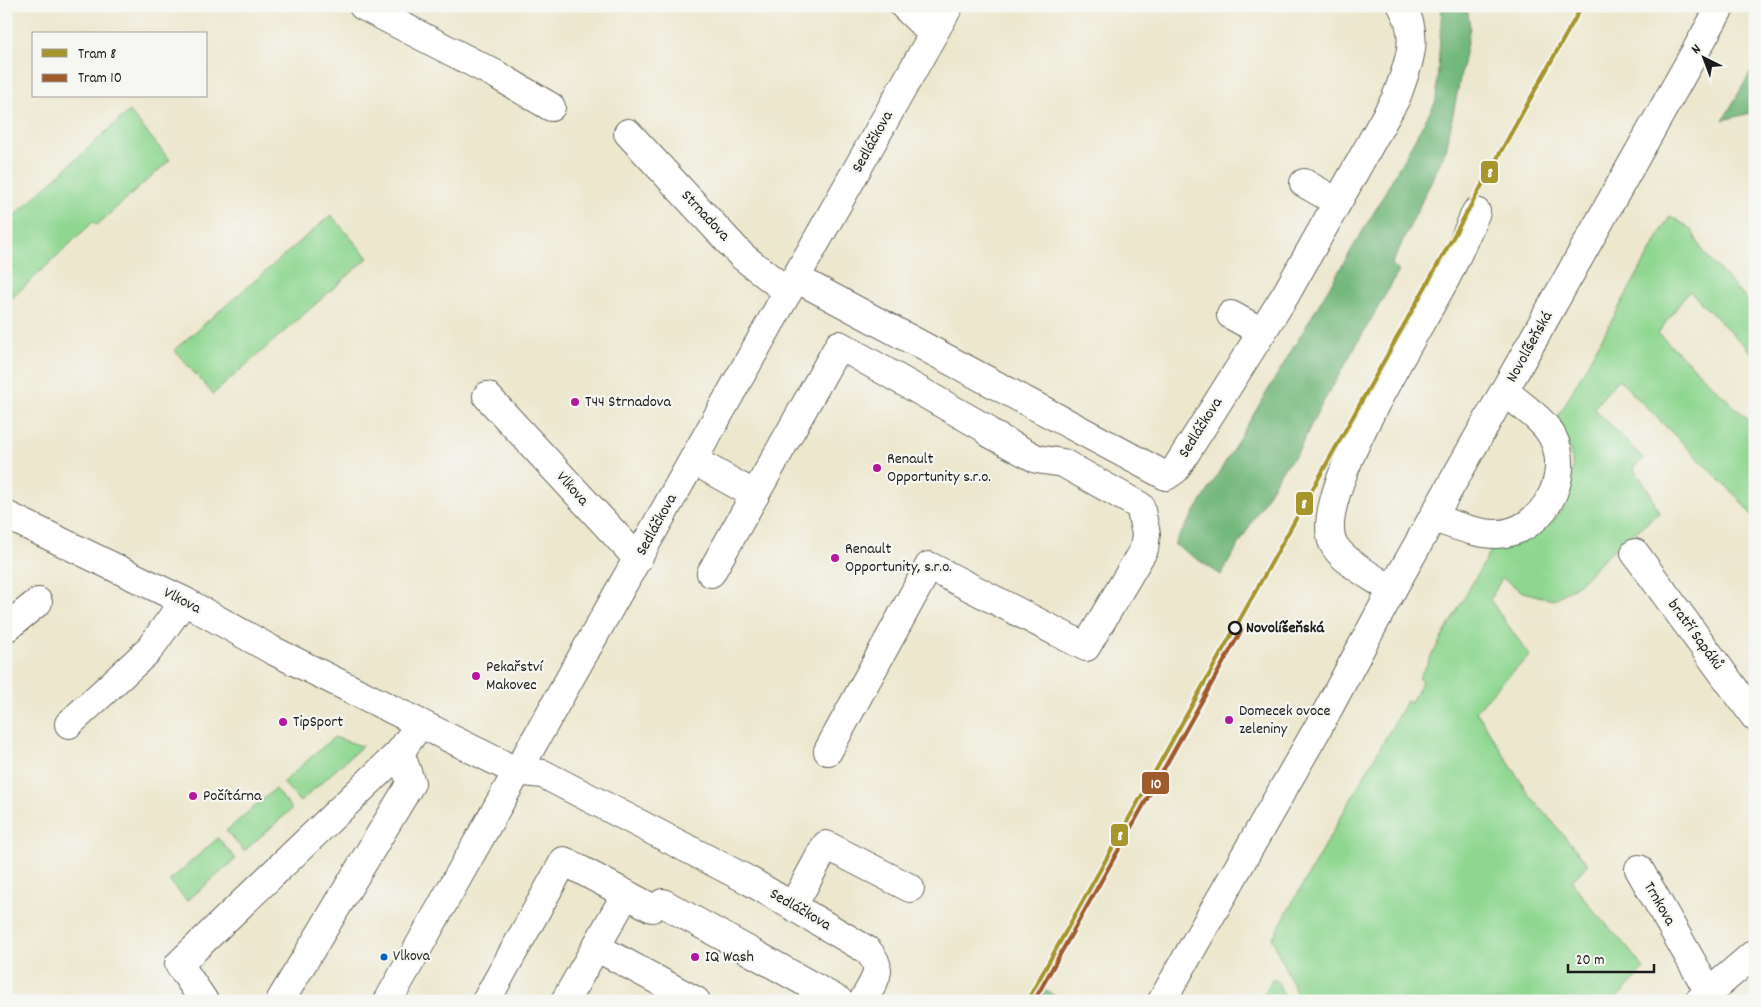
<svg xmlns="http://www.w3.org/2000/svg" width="1761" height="1007" viewBox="0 0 1761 1007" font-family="Dekko,sans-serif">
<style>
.green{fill:#8fd791;stroke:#567a56}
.forest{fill:#73b87b;stroke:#486a4c}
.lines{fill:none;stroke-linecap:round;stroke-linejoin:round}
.minor-casing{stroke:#65635a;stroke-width:30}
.minor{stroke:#fff;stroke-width:28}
.tram-1-casing{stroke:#f6f6f2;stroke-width:8}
.tram-2-casing{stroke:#f6f6f2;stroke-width:8}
.tram-1{stroke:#a6962b;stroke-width:4}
.tram-2{stroke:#a05a2c;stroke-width:4}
.poi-dot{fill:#b5179e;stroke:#f6f6f2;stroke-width:2}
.stop-dot{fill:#f6f6f2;stroke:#1c1c1c;stroke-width:2.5}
.bus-dot{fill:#0065bd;stroke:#f6f6f2;stroke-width:2}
.labels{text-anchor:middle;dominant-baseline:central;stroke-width:4.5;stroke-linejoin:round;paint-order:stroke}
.bus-label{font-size:15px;fill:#1c1c1c;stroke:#f6f6f2;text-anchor:start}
.street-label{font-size:16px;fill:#1c1c1c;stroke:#f6f6f2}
.poi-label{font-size:16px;fill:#1c1c1c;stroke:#f6f6f2;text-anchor:start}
.stop-label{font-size:16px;font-weight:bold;fill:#1c1c1c;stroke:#f6f6f2;text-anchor:start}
.line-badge{stroke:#f6f6f2;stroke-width:2}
.badge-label{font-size:14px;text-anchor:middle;font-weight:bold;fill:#fff}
</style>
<rect width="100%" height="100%" fill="#f6f6f2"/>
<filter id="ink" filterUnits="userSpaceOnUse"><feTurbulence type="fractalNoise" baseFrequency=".02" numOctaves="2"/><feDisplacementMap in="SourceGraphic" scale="10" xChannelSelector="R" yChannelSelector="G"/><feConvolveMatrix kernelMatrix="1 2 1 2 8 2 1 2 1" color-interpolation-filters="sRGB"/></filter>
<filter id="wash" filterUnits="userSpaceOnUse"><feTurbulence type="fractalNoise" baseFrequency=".0096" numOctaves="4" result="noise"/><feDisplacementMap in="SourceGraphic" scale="20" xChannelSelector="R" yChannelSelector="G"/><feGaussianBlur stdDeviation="1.12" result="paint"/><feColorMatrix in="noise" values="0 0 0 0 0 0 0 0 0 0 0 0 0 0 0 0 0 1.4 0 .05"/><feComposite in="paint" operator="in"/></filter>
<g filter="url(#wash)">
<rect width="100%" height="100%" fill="#ece7cd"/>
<g class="green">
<path d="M129,111L170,160L97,225L93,222L9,301L6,298V223Z"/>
<path d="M331,215L368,258L213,394L174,350Z"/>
<path d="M1670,216L1691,229L1703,252L1755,309V356L1689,291L1658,333L1755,426V519L1738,498L1618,379L1594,408L1644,459L1633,468L1651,494L1659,513L1606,556L1579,584L1553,600L1523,592L1502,578L1490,600L1530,656L1501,683L1476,711L1528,793L1588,864L1572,881C1593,914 1622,938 1644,969L1624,991L1612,1001H1300L1272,939L1407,700L1411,702L1422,681L1419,678L1494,545C1507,541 1522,539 1535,534C1564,522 1579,479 1570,451C1567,441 1559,432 1554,424Z"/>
<path d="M334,737L362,746L300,802L283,782Z"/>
<path d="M275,789L292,809L244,851L226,831Z"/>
<path d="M218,838L236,859L187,901L169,881Z"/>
<path d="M1273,978L1278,982L1286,1001H1260Z"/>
</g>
<g class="forest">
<path d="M1442,6H1467L1470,27L1446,150L1392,264L1399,271L1317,413L1297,454L1282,470L1221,575L1174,544L1205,496L1374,212L1436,101Z"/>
<path d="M1755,65V112L1723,120Z"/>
<path d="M1043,989L1064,1001H1036Z"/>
</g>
</g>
<g filter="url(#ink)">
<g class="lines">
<defs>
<g id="minor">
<path d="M363,6L495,74L551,107"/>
<path d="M904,6L933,34"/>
<path d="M628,133L742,256L788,292"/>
<path d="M1304,183L1337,202"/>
<path d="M796,278L1166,476L1175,470L1286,294L1396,98C1408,65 1421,38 1402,6"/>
<path d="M1231,315L1262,332"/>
<path d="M487,396L638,559"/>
<path d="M693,460L755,495"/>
<path d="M6,515L184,601L272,650L516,771L543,774L748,880L867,950C886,970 874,980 863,1001"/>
<path d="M1433,518C1453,524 1475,534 1496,534C1542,534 1574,476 1552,436C1542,418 1520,405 1505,391"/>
<path d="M1635,553L1755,717"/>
<path d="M711,573L839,345L985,428L989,433L1037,459L1063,463L1140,506L1146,534L1144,549L1086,647L929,566L828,751"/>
<path d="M1392,590C1376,579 1341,561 1333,543C1311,497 1417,332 1442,285C1455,262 1465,237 1476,212"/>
<path d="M6,628L38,602"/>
<path d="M69,724L148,651L184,601"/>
<path d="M1639,869L1709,992"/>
<path d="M663,903L839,1001"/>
<path d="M793,906L826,845L910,888"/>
<path d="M596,947L626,894"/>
<path d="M204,1001L179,964L400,752L420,724"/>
<path d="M280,1001L411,783L400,752"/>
<path d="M388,1001L949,6"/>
<path d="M486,1001L564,861L652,908"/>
<path d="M565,1001L596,947L696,1001"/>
<path d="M1162,1001L1319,726L1392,590L1721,6"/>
<path d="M1699,1001L1755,953"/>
</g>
</defs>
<use href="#minor" class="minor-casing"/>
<use href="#minor" class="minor"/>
<defs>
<path id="tram-1" d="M1027,1001L1582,6"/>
<path id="tram-2" d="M1034,1001L1241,631"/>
</defs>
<use href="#tram-1" class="tram-1-casing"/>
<use href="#tram-2" class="tram-2-casing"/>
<use href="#tram-1" class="tram-1"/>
<use href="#tram-2" class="tram-2"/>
</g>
</g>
<g class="poi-dot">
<circle cx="575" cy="402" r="5"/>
<circle cx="877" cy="468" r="5"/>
<circle cx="835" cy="558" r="5"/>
<circle cx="476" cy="676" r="5"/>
<circle cx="1229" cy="720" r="5"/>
<circle cx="283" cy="722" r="5"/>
<circle cx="193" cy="796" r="5"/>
<circle cx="695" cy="957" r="5"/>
</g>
<circle class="stop-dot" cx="1235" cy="628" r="6"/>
<circle class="bus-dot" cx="384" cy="957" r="4.5"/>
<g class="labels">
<g class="bus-label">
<text x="393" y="957">Vlkova</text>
</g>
<g class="street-label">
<text transform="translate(873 142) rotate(-61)">Sedláčkova</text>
<text transform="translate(705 216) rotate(47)">Strnadova</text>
<text transform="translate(1530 347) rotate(-61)">Novolíšeňská</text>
<text transform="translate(1201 428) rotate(-58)">Sedláčkova</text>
<text transform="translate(572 489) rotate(48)">Vlkova</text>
<text transform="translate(657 525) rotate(-61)">Sedláčkova</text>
<text transform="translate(182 601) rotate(27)">Vlkova</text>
<text transform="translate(1695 635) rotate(54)">bratří Sapáků</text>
<text transform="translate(1659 904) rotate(60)">Trnkova</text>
<text transform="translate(800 910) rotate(30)">Sedláčkova</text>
</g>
<g class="poi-label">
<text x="585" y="402">T44 Strnadova</text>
<text x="887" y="459">Renault<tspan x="887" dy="18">Opportunity s.r.o.</tspan></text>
<text x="845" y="549">Renault<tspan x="845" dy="18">Opportunity, s.r.o.</tspan></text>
<text x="486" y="667">Pekařství<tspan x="486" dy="18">Makovec</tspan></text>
<text x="1239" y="711">Domecek ovoce<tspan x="1239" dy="18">zeleniny</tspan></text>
<text x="293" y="722">TipSport</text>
<text x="203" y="796">Počítárna</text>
<text x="705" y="957">IQ Wash</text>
</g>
<g class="stop-label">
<text x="1246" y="628">Novolíšeňská</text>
</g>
</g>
<g class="line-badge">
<rect x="1480" y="160" width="19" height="24" rx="5" fill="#a6962b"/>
<rect x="1295" y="491" width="19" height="25" rx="5" fill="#a6962b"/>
<rect x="1141" y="771" width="29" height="24" rx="5" fill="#a05a2c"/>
<rect x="1110" y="823" width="19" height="24" rx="5" fill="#a6962b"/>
</g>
<g class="badge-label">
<text x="1490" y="177">8</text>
<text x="1304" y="508">8</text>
<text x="1156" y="788">10</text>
<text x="1120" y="840">8</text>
</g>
<rect width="1761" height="1007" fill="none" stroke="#f6f6f2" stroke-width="25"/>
<rect x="32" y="32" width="175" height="65" fill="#f6f6f2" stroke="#9f9f9c"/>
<rect x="42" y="49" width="25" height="8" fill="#a6962b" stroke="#9f9f9c"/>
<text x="78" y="58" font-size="15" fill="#1c1c1c">Tram 8</text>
<rect x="42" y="74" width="25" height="8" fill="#a05a2c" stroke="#9f9f9c"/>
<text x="78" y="82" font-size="15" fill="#1c1c1c">Tram 10</text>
<g transform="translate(1704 58) rotate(318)" stroke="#f6f6f2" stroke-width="4" paint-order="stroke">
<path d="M0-4L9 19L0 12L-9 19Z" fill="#1c1c1c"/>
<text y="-8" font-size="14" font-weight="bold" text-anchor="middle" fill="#1c1c1c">N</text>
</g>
<path d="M1568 964v8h86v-8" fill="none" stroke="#1c1c1c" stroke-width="2.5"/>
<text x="1576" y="964" font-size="15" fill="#1c1c1c" stroke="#f6f6f2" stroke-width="4" paint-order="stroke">20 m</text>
</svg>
